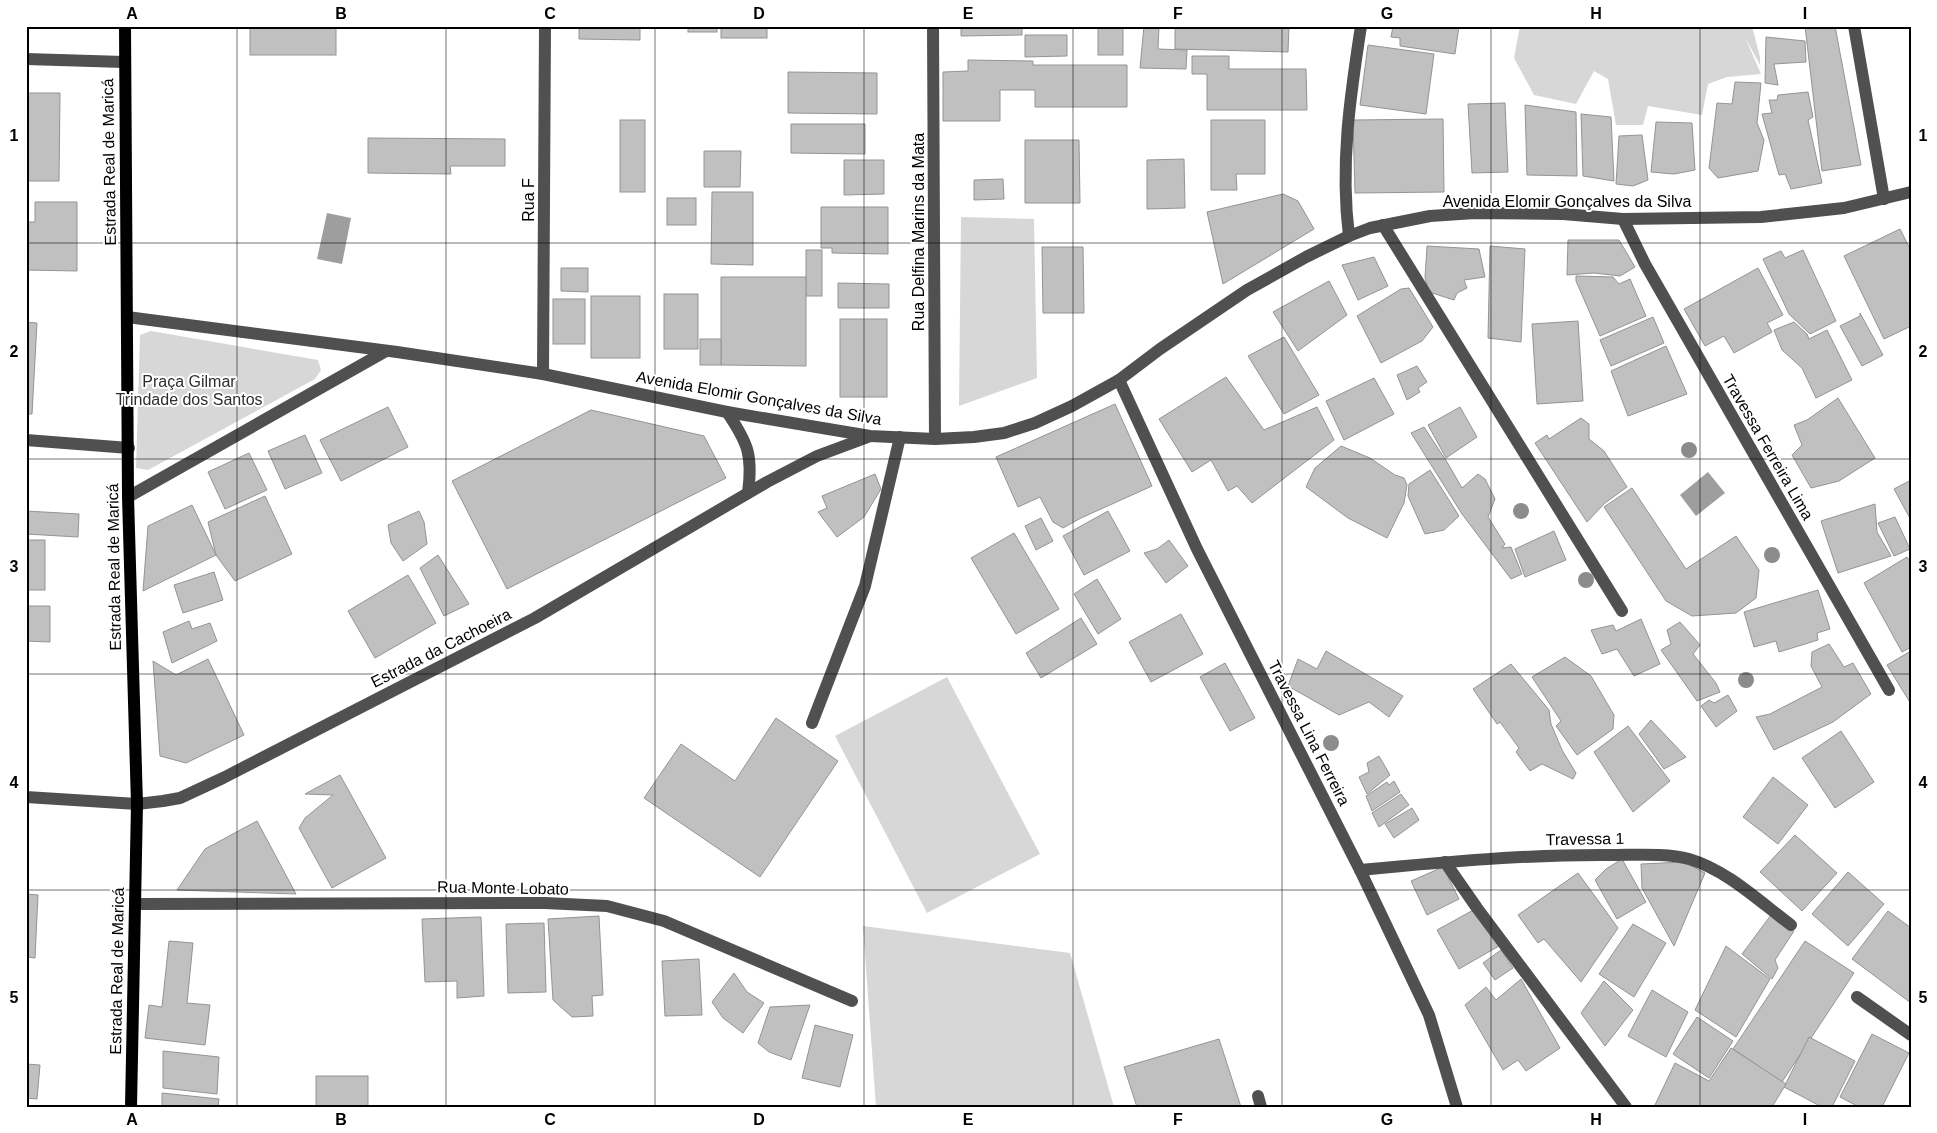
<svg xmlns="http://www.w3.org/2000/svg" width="1937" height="1133" viewBox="0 0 1937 1133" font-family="Arial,sans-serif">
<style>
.green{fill:#d7d7d7}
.water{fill:#9e9e9e}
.building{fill:#c0c0c0;stroke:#949494}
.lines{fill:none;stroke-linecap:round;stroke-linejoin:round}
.minor{stroke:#505050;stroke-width:12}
.major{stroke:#000;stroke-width:12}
.tree{fill:#8c8c8c}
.grid{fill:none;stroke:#000;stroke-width:1;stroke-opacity:0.55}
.labels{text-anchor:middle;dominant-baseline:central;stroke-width:4;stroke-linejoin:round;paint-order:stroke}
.street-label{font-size:16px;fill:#000;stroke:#fff}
.park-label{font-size:16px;fill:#2e2e2e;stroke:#fff}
.neatline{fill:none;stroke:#000;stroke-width:2}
.grid-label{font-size:16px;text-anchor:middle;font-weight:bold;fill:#000}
</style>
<rect width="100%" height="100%" fill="#fff"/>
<g class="green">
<path d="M1520,26H1752L1760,57V65L1745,37L1761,74L1727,77L1708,84L1702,115L1648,106L1643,125H1616L1608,79L1594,71L1576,104L1534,95L1514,58Z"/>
<path d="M961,217L1034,219L1037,378L959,406Z"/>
<path d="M151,331L318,360L321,370L315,379L148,470L136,468L140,335Z"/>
<path d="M947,677L1040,854L927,913L835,736Z"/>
<path d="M863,926L1070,953L1114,1107H876Z"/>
</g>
<g class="water">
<path d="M327,213L351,218L342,264L317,259Z"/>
<path d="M1708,472L1725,493L1696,516L1680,495Z"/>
</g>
<g class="building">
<rect x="250" y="26" width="86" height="29"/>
<path d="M579,26H640V40L579,39Z"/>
<rect x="688" y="26" width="29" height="6"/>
<rect x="721" y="26" width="46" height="12"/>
<path d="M961,26H1022V35L961,36Z"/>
<rect x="1098" y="26" width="25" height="29"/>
<path d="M1144,26H1159L1158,49L1187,50L1186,69L1140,68Z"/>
<path d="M1175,26H1289L1288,52L1175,49Z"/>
<path d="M1393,26H1459L1455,54L1400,46V38L1391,37Z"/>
<path d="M1805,26H1835L1861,165L1822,171Z"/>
<path d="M1025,35H1067V56L1025,57Z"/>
<path d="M1766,37L1805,41L1806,62L1774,64L1778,85L1765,83Z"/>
<path d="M1368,45L1434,54L1426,114L1360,105Z"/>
<path d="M1192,56H1229V69H1306L1307,110H1207V74H1192Z"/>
<path d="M968,60L1033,61V65H1127V107H1035V90H1000V121H943V72L968,71Z"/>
<path d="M788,72L877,73V114L788,113Z"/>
<path d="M1735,82L1761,83L1757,123L1764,140L1758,171L1718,178L1709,168L1717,103L1732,104Z"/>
<path d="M1808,92L1813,117L1808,120L1822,183L1791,189L1785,174L1779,175L1762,114L1772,113L1769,100H1777L1778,95Z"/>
<path d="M26,93H60L59,181H26Z"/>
<path d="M1505,103L1508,172L1472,173L1468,104Z"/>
<path d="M1525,105L1576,112L1577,176L1527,175Z"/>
<path d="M1581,114L1611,117L1614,181L1583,176Z"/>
<path d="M1443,119L1444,192L1355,193L1353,120Z"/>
<rect x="620" y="120" width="25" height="72"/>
<path d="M1211,120H1265V174H1236L1237,190H1211Z"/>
<path d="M1656,122L1692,123L1695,170L1674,174L1651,172Z"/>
<path d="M791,124H865V154L791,153Z"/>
<path d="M1642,135L1648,180L1633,186L1616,184L1619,136Z"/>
<path d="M368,138L505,139V166H450L451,174L368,173Z"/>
<path d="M1025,140H1079L1080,203H1025Z"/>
<path d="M704,151H741L740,187H704Z"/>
<path d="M1184,159L1185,208L1147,209V160Z"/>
<path d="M844,160H884V194L844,195Z"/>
<path d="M1003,179L1004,199L974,200V180Z"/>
<path d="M712,192H753V265L711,264Z"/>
<path d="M1283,194L1298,201L1314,229L1223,284L1207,212Z"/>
<rect x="667" y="198" width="29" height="27"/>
<path d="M35,202H77V271L26,270V222H35Z"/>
<path d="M821,207H888V254L832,253V248H821Z"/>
<path d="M1900,229L1911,251V326L1884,339L1844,256Z"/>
<path d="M1568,240H1619L1635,267L1620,276L1594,273L1567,275Z"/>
<path d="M1427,246L1479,249L1485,277L1464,280L1467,288L1457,293L1454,300L1429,292L1425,278Z"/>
<path d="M1490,246L1525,249L1521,342L1488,338Z"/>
<path d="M1042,247H1083L1084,313H1043Z"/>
<rect x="806" y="250" width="16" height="46"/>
<path d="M1803,250L1836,321L1810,334L1789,314L1763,259L1781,251L1785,258Z"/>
<path d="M1374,257L1388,286L1358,300L1342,265Z"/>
<path d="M561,268H588V292L561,291Z"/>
<path d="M1758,268L1783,315L1767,323L1772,332L1734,353L1724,336L1705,346L1684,309Z"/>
<path d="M1576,276L1613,277L1619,284L1630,279L1646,316L1600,336L1576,281Z"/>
<path d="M721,277H806V366L721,365Z"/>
<path d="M1329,281L1347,315L1298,351L1273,312Z"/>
<path d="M838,283L889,284V308H838Z"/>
<path d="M1409,288L1433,327L1422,341L1381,363L1357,316L1401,289Z"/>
<rect x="664" y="294" width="34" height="55"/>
<rect x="591" y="296" width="49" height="62"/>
<rect x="553" y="299" width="32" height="45"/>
<path d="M1860,313L1883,355L1862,366L1840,326L1860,316Z"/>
<path d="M1653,317L1664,343L1611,366L1600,340Z"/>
<rect x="840" y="319" width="47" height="78"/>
<path d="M1578,321L1583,401L1537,404L1532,324Z"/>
<path d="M26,322L37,323L32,414H26Z"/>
<path d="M1794,322L1807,334L1809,339L1827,330L1852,380L1816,398L1802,368L1782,350L1774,330Z"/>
<path d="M1284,337L1319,395L1284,414L1248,356Z"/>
<rect x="700" y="339" width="21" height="26"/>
<path d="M1666,346L1687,394L1628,416L1611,371Z"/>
<path d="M1417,366L1427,382L1418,388L1420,392L1407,400L1397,375Z"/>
<path d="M1226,377L1264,430L1317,407L1334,440L1252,503L1237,486L1228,491L1211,460L1192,472L1159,419Z"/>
<path d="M1374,378L1394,414L1344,440L1326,401Z"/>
<path d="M1838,398L1875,458L1839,481L1811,488L1792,455L1802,445L1794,425L1807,420Z"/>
<path d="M1115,404L1152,486L1081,518L1063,528L1053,522L1040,497L1018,507L996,457Z"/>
<path d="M388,407L408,447L341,481L320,440Z"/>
<path d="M1460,407L1477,437L1446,458L1428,425Z"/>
<path d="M591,410L704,436L726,478L507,589L452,481Z"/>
<path d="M1581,418L1589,424V439L1604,451L1627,487L1605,503L1587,522L1535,443L1547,435L1549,439Z"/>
<path d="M1424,427L1447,462L1462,488L1478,474L1485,479L1495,499L1488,517L1505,544L1502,548L1511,547L1522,574L1511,579L1462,514L1411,433Z"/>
<path d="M305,435L322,473L285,489L268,451Z"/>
<path d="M1341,446L1370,458L1395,475L1404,478L1407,485L1404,503L1387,538L1348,518L1306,487L1315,468Z"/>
<path d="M249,453L267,490L225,509L208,472Z"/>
<path d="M1430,470L1459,516L1444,530L1425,534L1408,496L1409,484Z"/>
<path d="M875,474L881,489L864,517L837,537L818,512L827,508L822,496Z"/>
<path d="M1911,480V520L1894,489Z"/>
<path d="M1632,488L1686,569L1736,536L1759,570L1756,598L1736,613L1692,616L1666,601L1604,507Z"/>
<path d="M265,496L292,554L235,581L216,555L208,522Z"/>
<path d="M1875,504L1877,532L1891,556L1838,573L1821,521Z"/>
<path d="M192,505L216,555L143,591L148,526Z"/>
<path d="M26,511L79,514L78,537L26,534Z"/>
<path d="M419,511L424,522L427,544L403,561L391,543L388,525Z"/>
<path d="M1108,511L1130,551L1084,575L1063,536Z"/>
<path d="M1895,517L1910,549L1894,556L1878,523Z"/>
<path d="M1041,518L1053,541L1036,550L1025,526Z"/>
<path d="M1554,531L1566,560L1525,577L1515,549Z"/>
<path d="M1014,533L1059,609L1016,634L971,558Z"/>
<rect x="26" y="540" width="19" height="50"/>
<path d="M1169,540L1188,566L1166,583L1144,553L1157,549Z"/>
<path d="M438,555L469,604L444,616L420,568Z"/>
<path d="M1907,557L1911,562V647L1902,652L1864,583Z"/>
<path d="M214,572L223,600L183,613L174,585Z"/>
<path d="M408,575L436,623L375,658L348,611Z"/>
<path d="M1097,579L1121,619L1098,634L1074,594Z"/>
<path d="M1818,590L1830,629L1817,633L1818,640L1779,652L1776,641L1754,647L1744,612Z"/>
<path d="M26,606H50V642L26,641Z"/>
<path d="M1181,614L1203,654L1151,682L1129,642Z"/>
<path d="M1081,618L1097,644L1041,678L1026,653Z"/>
<path d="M1641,619L1660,664L1634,676L1617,649L1602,654L1591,630L1613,625L1616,631Z"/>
<path d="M189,621L192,629L210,623L217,641L172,663L163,632Z"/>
<path d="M1680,622L1700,645L1693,654L1716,683L1720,692L1697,701L1661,650L1671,644L1667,630Z"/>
<path d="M1829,644L1844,667L1853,663L1871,694L1833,722L1774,750L1756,717L1770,714L1822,687L1811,666L1812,652Z"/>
<path d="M1326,651L1403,696L1389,717L1369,702L1339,715L1288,686L1298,659L1317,669Z"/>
<path d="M1911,651V704L1887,665Z"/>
<path d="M1565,657L1591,676L1614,715L1613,729L1577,755L1556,726L1561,721L1532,677Z"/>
<path d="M208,659L244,735L186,763L160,756L153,661L176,675Z"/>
<path d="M1225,663L1255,718L1230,731L1200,677Z"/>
<path d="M1511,664L1549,710L1551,724L1562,750L1576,773L1573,779L1542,764L1530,771L1516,752L1519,748L1500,722L1497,724L1473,689Z"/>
<path d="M1728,695L1737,711L1716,727L1701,706L1709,700L1714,703Z"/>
<path d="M776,718L838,761L760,877L644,798L681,744L735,781Z"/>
<path d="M1651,720L1686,757L1664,769L1639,734Z"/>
<path d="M1628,726L1670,781L1633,812L1594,752Z"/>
<path d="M1841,731L1874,782L1835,808L1802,758Z"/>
<path d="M1379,756L1390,775L1367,794L1359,777L1369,772L1367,763Z"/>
<path d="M340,775L386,858L332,888L299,828L305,818L333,795L305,794Z"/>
<path d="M1773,777L1808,805L1778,844L1743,817Z"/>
<path d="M1394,781L1400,792L1372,811L1366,796L1387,782L1389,785Z"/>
<path d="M1401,794L1409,805L1379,827L1372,813Z"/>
<path d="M1412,808L1419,820L1394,838L1385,824Z"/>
<path d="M257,821L296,894L177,890L205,849Z"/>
<path d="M1795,835L1837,873L1802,911L1760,872Z"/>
<path d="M1622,859L1646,902L1617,919L1595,880L1606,869Z"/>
<path d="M1684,862L1705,873L1674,946L1642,888L1641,864Z"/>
<path d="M1443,867L1459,899L1427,915L1411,881Z"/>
<path d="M1848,872L1884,904L1848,946L1812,914Z"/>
<path d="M1578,873L1618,928L1581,982L1544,939L1538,943L1518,915Z"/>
<path d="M26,894L38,895L35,958L26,957Z"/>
<path d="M1477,908L1499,946L1459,969L1437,930Z"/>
<path d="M1888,911L1911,928V1003L1852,959Z"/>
<path d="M1771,915L1794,931L1775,960L1778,968L1772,979L1742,954Z"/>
<path d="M599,916L603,995L592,996L593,1016L572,1017L553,1000L548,919Z"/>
<path d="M481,917L484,996L457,998V981L425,982L422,919Z"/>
<path d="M544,923L546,992L508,993L506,924Z"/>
<path d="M1633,924L1666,943L1634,997L1599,974Z"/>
<path d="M169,941L193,943L187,1003L210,1005L205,1045L145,1038L149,1005L162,1007Z"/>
<path d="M1805,941L1854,973L1782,1082L1733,1049Z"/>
<path d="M1726,946L1770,979L1736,1037L1695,1010Z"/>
<path d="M1501,950L1513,968L1495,980L1483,963Z"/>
<path d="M699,959L702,1015L665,1016L662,961Z"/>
<path d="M734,973L747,992L764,1003L743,1033L723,1018L712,1002Z"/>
<path d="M1521,979L1560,1048L1526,1071L1518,1060L1503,1070L1465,1005L1486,987L1496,1000Z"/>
<path d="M1604,981L1633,1010L1605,1046L1581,1013Z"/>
<path d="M1652,990L1688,1012L1666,1057L1628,1036Z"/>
<path d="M810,1005L791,1060L769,1052L758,1043L770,1007Z"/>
<path d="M1697,1017L1733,1041L1709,1078L1673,1054Z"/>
<path d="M815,1025L853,1035L840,1087L802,1078Z"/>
<path d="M1872,1034L1909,1053L1882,1107H1859L1840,1097Z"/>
<path d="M1809,1037L1855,1061L1832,1107H1822L1784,1087Z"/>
<path d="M1219,1039L1241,1107H1137L1124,1067Z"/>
<path d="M1731,1048L1786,1084L1772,1107H1654L1675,1063L1709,1081Z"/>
<path d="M163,1051L219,1057L217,1094L163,1088Z"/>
<path d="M26,1064L40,1065L37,1099L26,1098Z"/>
<rect x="316" y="1076" width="52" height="31"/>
<path d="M162,1093L219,1099L218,1107H162Z"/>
</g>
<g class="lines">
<g class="minor">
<path d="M933,26L935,439"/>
<path d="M1854,26L1884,199"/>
<path d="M26,59L124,62"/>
<path d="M1623,219L1645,264L1889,690"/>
<path d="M1383,225L1622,611"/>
<path d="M1349,236C1340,165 1350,97 1361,26"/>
<path d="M127,317L397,352L543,374L727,412L870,436L935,439L974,437L1004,433L1035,423L1072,406L1119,380L1160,349L1247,290L1306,257L1349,236L1370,228L1430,216L1475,213L1563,214L1623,219L1761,217L1844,208L1911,192"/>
<path d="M543,374L545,26"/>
<path d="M1119,380L1197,549L1360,870L1429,1015L1457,1107"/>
<path d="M727,412C748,443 753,455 748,493"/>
<path d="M26,440L129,448"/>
<path d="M128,497L386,351"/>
<path d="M812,723L865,586L900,437"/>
<path d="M26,797L137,804L163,801L180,798L223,778L535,618L767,482L817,456L868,437"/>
<path d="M1445,862L1477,908L1626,1107"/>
<path d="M1360,870C1444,862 1529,854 1614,855C1636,855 1668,853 1689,859C1727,870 1760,902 1791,925"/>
<path d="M135,904L545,903L607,906L664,921L852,1001"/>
<path d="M1857,997L1911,1035"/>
<path d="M1258,1096L1261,1107"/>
</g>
<path class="major" d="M125,26L128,497L137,804L131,1107"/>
</g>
<g class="tree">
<circle cx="1689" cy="450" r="8"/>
<circle cx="1521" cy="511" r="8"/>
<circle cx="1772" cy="555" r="8"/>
<circle cx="1586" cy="580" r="8"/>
<circle cx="1746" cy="680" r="8"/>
<circle cx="1331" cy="743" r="8"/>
</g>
<path class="grid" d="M237,26V1107M446,26V1107M655,26V1107M864,26V1107M1073,26V1107M1282,26V1107M1491,26V1107M1700,26V1107M26,243H1911M26,459H1911M26,674H1911M26,890H1911"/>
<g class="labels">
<g class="street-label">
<text transform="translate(109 162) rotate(-91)">Estrada Real de Maricá</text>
<text transform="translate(528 200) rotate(-90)">Rua F</text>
<text x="1567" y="201">Avenida Elomir Gonçalves da Silva</text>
<text transform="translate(918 232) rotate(-90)">Rua Delfina Marins da Mata</text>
<text transform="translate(759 398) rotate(10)">Avenida Elomir Gonçalves da Silva</text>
<text transform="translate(1768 447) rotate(60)">Travessa Ferreira Lima</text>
<text transform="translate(114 567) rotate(-91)">Estrada Real de Maricá</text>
<text transform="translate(441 648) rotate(-27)">Estrada da Cachoeira</text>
<text transform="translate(1309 733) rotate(63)">Travessa Lina Ferreira</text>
<text transform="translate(1585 839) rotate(-1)">Travessa 1</text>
<text transform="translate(503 888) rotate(1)">Rua Monte Lobato</text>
<text transform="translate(117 971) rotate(-89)">Estrada Real de Maricá</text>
</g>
<g class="park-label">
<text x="189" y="381">Praça Gilmar<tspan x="189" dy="18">Trindade dos Santos</tspan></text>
</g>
</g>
<rect width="1937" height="1133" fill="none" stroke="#ffffff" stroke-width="55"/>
<rect x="28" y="28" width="1882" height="1078" class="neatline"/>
<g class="grid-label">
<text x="132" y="19">A</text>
<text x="341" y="19">B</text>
<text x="550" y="19">C</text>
<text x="759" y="19">D</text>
<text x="968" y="19">E</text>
<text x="1178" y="19">F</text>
<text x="1387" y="19">G</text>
<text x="1596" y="19">H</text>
<text x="1805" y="19">I</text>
<text x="14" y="141">1</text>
<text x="1923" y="141">1</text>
<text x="14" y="357">2</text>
<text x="1923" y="357">2</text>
<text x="14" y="572">3</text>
<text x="1923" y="572">3</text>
<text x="14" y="788">4</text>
<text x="1923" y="788">4</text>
<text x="14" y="1003">5</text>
<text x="1923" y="1003">5</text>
<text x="132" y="1125">A</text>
<text x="341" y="1125">B</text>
<text x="550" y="1125">C</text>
<text x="759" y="1125">D</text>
<text x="968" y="1125">E</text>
<text x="1178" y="1125">F</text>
<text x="1387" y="1125">G</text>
<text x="1596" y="1125">H</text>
<text x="1805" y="1125">I</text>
</g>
</svg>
